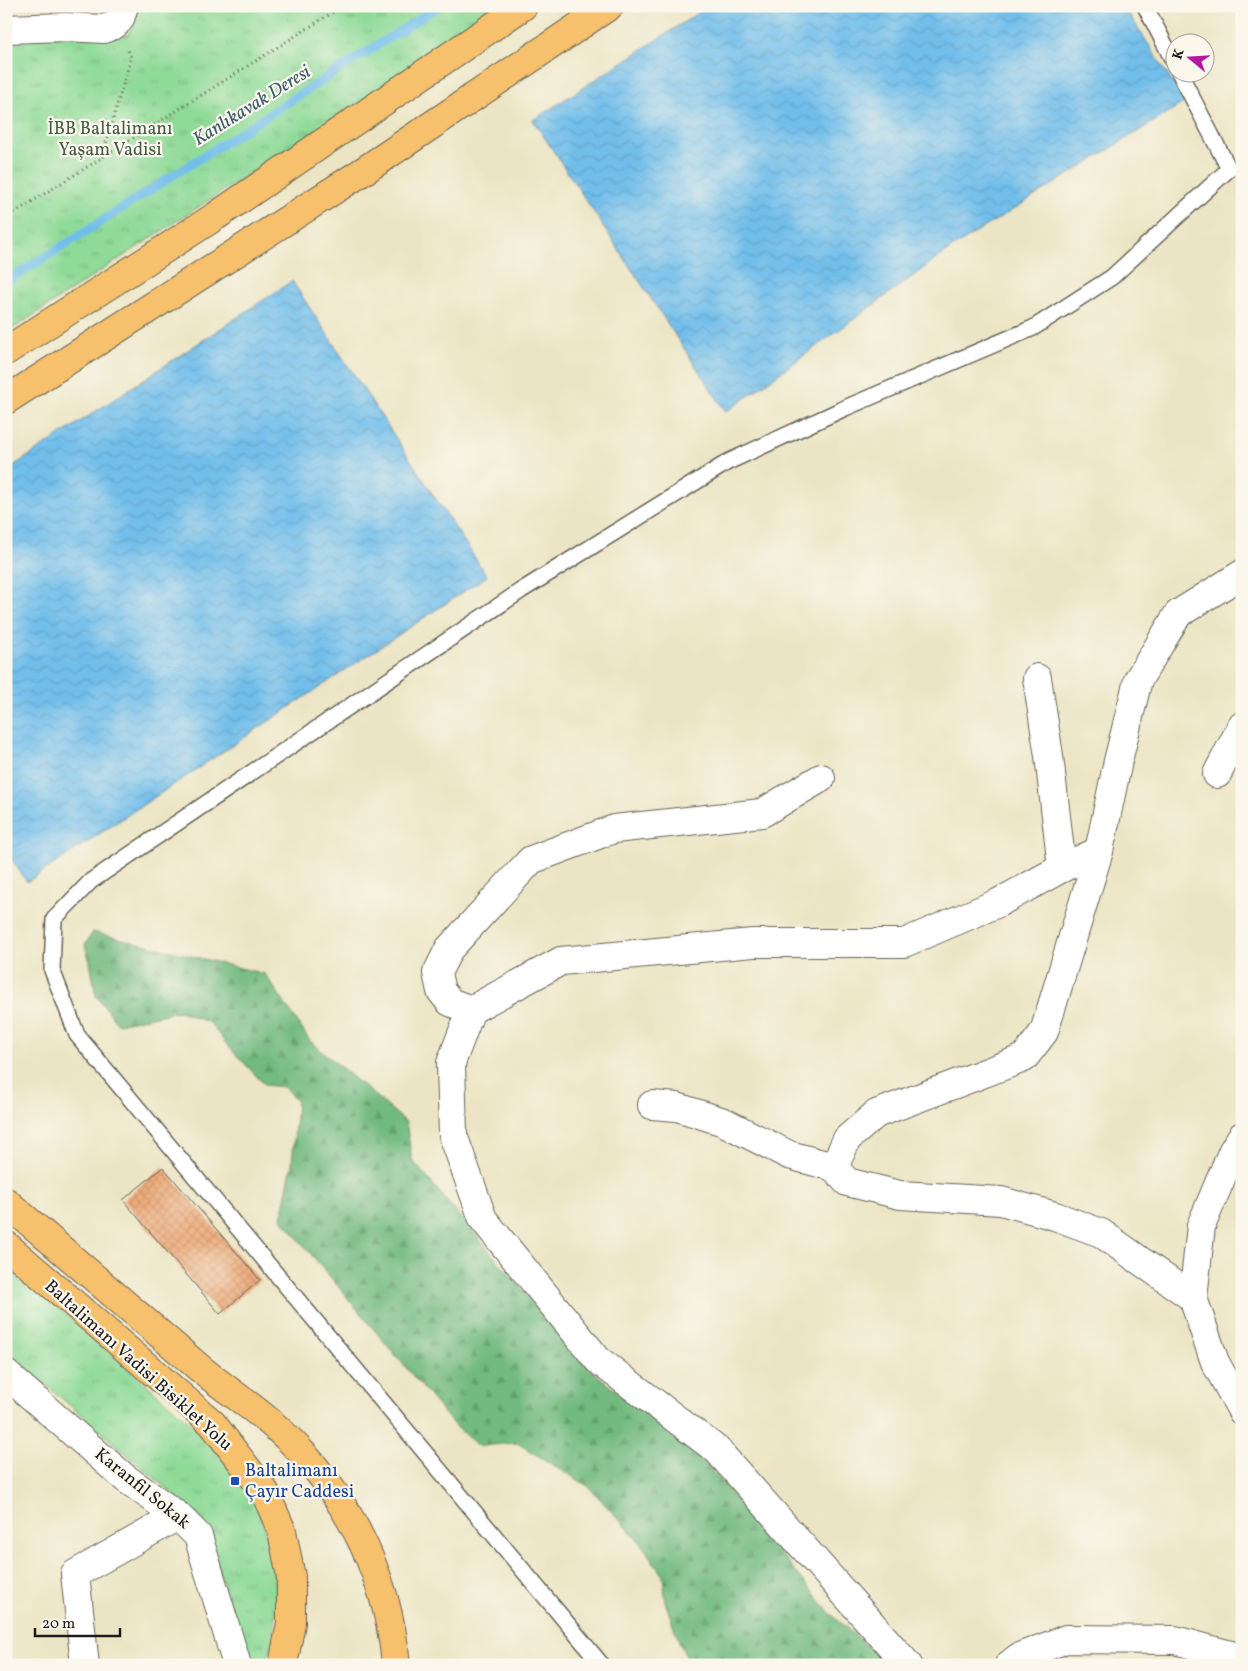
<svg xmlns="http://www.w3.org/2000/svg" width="1248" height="1671" viewBox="0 0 1248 1671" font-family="Vollkorn,serif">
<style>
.forest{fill:url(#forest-firs);stroke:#476b4e}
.park{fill:url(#park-tufts);stroke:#557b5a}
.water{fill:url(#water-waves);stroke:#466d84}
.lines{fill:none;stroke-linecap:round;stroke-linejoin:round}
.stream{stroke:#71beeb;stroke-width:9}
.building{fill:url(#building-cross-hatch)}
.lane-casing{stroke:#656257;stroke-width:18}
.street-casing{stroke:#656257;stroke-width:30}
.primary-casing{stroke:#656257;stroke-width:30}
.path{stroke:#656257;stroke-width:3;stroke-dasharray:1 4;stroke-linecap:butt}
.lane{stroke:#fff;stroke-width:15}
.street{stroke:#fff;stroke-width:28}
.primary{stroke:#f7c06c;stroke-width:28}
.transit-dot{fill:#1a4fb4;stroke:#fbf7ec;stroke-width:2}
.labels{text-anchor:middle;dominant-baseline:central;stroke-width:4.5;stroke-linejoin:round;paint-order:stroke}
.park-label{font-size:18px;fill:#445e47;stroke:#fbf7ec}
.street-label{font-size:18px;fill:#1c1c1c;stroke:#fbf7ec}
.transit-label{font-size:18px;fill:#164399;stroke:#fbf7ec;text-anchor:start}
.water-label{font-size:19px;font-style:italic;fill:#3e5d6f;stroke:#fbf7ec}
</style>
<defs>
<pattern id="forest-firs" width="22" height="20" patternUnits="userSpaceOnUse" patternTransform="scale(1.25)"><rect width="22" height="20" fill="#72ba80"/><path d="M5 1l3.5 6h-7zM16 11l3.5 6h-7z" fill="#629f6e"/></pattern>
<pattern id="park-tufts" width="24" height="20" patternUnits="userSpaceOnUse" patternTransform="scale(1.25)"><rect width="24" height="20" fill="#8eda97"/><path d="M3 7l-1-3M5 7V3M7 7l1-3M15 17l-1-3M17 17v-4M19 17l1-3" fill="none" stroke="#7aba82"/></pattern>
<pattern id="water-waves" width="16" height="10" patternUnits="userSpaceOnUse" patternTransform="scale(1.25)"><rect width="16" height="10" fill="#71beeb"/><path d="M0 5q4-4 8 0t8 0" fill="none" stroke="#61a3c9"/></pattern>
<pattern id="building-cross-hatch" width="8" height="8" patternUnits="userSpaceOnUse" patternTransform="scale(1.25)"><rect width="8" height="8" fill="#eeac7a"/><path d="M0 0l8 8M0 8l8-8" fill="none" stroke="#cc9369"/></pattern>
</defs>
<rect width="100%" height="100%" fill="#fbf7ec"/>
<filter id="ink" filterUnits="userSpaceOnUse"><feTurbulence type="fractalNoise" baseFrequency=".02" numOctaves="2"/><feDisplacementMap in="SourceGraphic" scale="10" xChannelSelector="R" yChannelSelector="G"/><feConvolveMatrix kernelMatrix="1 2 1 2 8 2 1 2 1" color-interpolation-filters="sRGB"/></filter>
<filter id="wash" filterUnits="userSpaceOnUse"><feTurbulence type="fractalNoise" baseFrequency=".0096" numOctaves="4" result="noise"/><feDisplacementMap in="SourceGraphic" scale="20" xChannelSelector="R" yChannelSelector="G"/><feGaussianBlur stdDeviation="1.12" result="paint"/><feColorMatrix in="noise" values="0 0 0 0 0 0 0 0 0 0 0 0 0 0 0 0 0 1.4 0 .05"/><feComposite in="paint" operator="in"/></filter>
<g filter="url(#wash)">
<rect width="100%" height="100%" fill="#ece5c5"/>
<path class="forest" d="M93,932L265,974L310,1041L406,1122L412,1160L590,1369L709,1467L830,1613L888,1665H691L680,1644L666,1605L663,1576L641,1543L588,1486L517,1443L478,1446L453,1424L281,1218L292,1164L297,1102L284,1087L265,1085L228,1046L210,1023L180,1011L118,1024L96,996L90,962L85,945Z"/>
<g class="park">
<path d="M141,6H505L6,333V37L128,35Z"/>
<path d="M6,1263L208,1438L242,1481L257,1507L270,1542L276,1586L275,1626L267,1665H249L203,1520L6,1350Z"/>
</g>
<g class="water">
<path d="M709,6H1124L1185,102L953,247L726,412L533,120Z"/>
<path d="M292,281L487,576L27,882L6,851V471Z"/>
</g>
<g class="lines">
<path class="stream" d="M6,282L439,6"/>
</g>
<g id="blocks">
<path class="building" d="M163,1167L260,1280L220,1314L123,1200Z"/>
</g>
</g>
<g filter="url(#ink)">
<use href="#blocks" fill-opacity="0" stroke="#656257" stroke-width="1"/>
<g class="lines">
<defs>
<g id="lane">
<path d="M1145,6L1176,66"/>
<path d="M602,1665L77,1035L52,970L54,919L91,881L522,590L728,462L845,408L1033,328L1112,277L1229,169L1179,72"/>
</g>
<g id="street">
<path d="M6,29L65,27L104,29L114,25L120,19L124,6"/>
<path d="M1037,678L1049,756L1062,868"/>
<path d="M1217,774L1242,726"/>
<path d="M471,1010L450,1002L441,991L437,973L449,949L531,860L614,829L762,813L821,778"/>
<path d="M652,1105L677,1107L724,1122L789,1155L834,1167"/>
<path d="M1242,1136L1233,1150L1201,1226L1193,1298L1215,1362L1242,1411"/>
<path d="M1193,1298L1101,1233L1055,1216L1001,1201L900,1195L847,1182L834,1167L847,1139L876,1114L1024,1058L1044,1032L1099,851L1118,761L1138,680L1178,614L1242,574"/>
<path d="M6,1374L125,1478L178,1516L198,1536L237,1665"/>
<path d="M85,1665L75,1574L178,1516"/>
<path d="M908,1665L717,1450L598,1360L483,1219L453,1135L451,1063L471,1010L561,961L753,943H904L998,903L1062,868L1099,851"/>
<path d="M1009,1665L1019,1657L1066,1639L1175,1640L1242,1658"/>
</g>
<g id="primary">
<path d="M6,351L216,216L523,6"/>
<path d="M6,400L359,174L609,6"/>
<path d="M6,1202C69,1256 133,1311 196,1365C218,1384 242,1399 265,1418C339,1478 388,1569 396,1665"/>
<path d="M6,1245L212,1423L265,1492L282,1531L291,1577V1623L283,1665"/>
</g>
</defs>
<use href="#lane" class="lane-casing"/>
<use href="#street" class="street-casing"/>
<use href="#primary" class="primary-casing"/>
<g class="path">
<path d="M102,157L131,57L127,48"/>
<path d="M6,218L343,6"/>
</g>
<use href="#lane" class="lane"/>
<use href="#street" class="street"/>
<use href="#primary" class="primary"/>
</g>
</g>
<rect class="transit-dot" x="230" y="1476" width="10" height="10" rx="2.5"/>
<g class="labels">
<g class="park-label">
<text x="110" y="129">İBB Baltalimanı<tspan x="110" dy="21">Yaşam Vadisi</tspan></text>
</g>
<g class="street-label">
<text transform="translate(138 1366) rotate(42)">Baltalimanı Vadisi Bisiklet Yolu</text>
<text transform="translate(142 1489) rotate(39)">Karanfil Sokak</text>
</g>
<g class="transit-label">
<text x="245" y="1471">Baltalimanı<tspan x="245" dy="21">Çayır Caddesi</tspan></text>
</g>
<g class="water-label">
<text transform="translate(252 106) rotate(-32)">Kanlıkavak Deresi</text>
</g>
</g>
<rect width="1248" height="1671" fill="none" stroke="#fbf7ec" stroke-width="25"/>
<g transform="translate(1190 58) rotate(288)"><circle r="24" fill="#fbf7ec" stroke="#a29f99"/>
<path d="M0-4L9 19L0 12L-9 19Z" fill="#b5179e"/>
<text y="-8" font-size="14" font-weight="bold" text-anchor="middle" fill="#1c1c1c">K</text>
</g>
<path d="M35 1628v8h85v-8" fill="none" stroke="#1c1c1c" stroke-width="2.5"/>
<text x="42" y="1628" font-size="15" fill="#1c1c1c" stroke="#fbf7ec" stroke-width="4" paint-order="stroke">20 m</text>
</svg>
